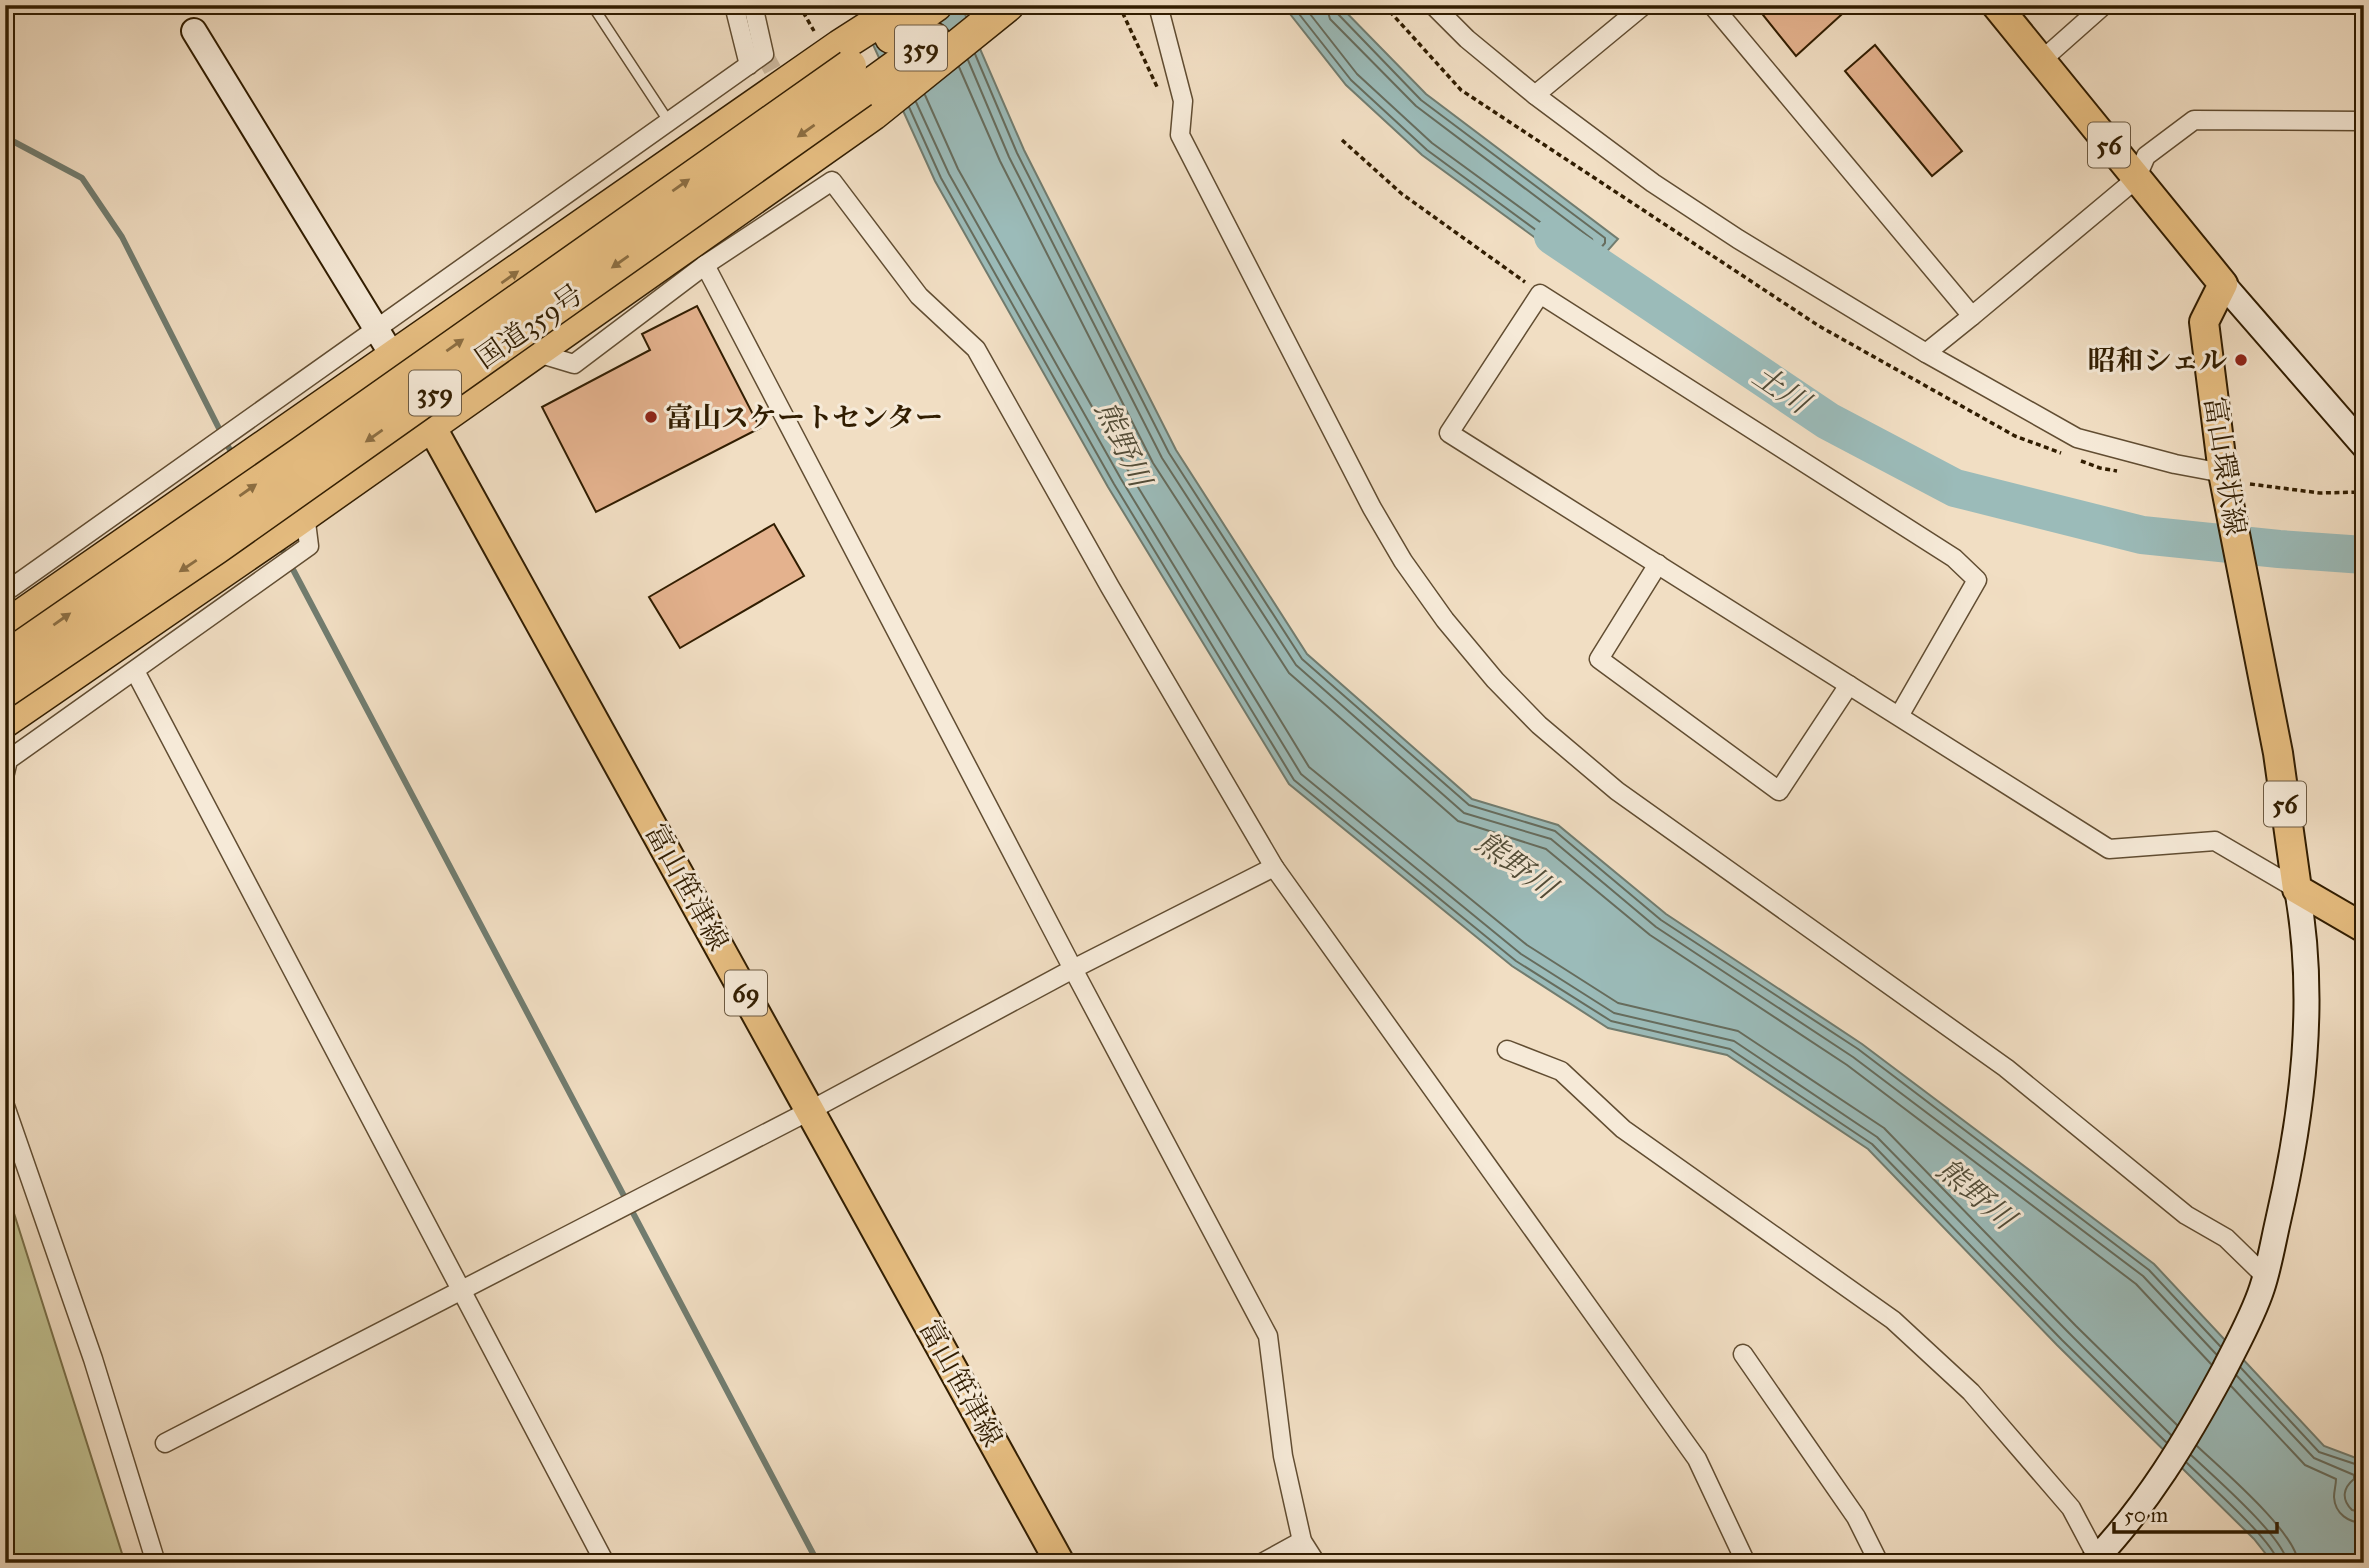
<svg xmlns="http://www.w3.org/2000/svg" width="2369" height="1568" viewBox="0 0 2369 1568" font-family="'IM FELL Great Primer','Noto Serif JP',serif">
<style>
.green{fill:#c0c090;stroke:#786e48;stroke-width:2}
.water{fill:#9bbbb9;stroke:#717c6f;stroke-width:2}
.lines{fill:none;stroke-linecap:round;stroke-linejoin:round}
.shore{stroke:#666c5d;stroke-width:2}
.stream{stroke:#717c6f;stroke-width:6}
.river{stroke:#9bbbb9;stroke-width:38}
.building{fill:#e4b28e;stroke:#311d01;stroke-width:2}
.street-tunnel{stroke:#cbb79c;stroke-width:18;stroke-dasharray:18 9;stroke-linecap:butt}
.lane-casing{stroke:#614d32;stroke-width:12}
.street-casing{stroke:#614d32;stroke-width:21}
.secondary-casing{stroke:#311d01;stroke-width:28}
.primary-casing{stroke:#311d01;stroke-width:32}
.highway-casing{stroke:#311d01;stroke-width:35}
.path{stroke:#311d01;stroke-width:3.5;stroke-dasharray:5 3.5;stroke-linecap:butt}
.lane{stroke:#f6ead8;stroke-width:9}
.street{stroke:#f6ead8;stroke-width:18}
.secondary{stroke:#f6ead8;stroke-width:24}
.primary{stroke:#e8bf82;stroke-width:28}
.highway{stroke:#e8bf82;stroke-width:32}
.highway-bridge-casing{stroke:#311d01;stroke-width:35;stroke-linecap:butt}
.highway-bridge{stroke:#e8bf82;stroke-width:32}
.oneway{fill:#8c6e42}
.poi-dot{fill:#8f2418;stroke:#f6ead8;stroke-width:2.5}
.labels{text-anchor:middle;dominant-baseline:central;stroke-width:6;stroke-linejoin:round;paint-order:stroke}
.shield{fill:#f6ead8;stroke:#6c5a42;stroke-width:2}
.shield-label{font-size:26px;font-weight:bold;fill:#311d01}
.street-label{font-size:28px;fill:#311d01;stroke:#f6ead8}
.poi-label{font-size:28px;font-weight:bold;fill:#311d01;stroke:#f6ead8;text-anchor:end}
.water-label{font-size:30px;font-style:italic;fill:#514c38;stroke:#f6ead8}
</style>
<rect width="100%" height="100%" fill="#f1dec3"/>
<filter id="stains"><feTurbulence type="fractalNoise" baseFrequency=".00286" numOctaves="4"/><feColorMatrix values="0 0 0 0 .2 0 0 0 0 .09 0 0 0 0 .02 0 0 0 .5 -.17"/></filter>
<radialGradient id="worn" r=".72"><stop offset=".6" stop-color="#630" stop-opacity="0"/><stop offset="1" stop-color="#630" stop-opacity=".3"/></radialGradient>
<path class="green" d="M5,1185L125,1563H5Z"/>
<g class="water">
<path d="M855,5H961L1024,150L1176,450L1307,654L1472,799L1558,825L1666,914L1862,1044L2154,1264L2324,1446L2364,1461V1494L2358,1493L2364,1501V1563H2273L2254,1539L2057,1345L1868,1149L1727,1055L1608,1028L1512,966L1289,784L1108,487L935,181Z"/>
<path d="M1283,5H1339L1426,94L1618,239L1586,275L1422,155L1346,85Z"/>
</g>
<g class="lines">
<g class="shore">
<path d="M1292,5L1351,80L1427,150L1582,264H1587L1605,243V238L1421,100L1337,13L1335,5"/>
<path d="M1303,5L1357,74L1432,143L1581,252L1586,251L1593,243L1592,239L1416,106L1330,19L1326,5"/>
<path d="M975,54L1017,153L1169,453L1302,659L1469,805L1555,831L1661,920L1858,1049L2149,1270L2220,1346"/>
<path d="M968,60L1009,157L1162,458L1296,665L1464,813L1551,839L1656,927L1853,1057L2143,1276L2216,1354"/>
<path d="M959,67L1000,161L1153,463L1289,673L1458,821L1546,849L1650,935L1847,1065L2136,1284L2211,1364"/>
<path d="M925,95L958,169L1130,474L1309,767L1527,945L1618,1003L1738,1031L1884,1128L2076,1326L2177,1425"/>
<path d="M916,102L949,174L1121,479L1301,774L1521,954L1614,1013L1734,1041L1877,1137L2069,1333L2171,1435"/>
<path d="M909,107L941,178L1114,484L1294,780L1516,961L1611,1021L1730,1049L1872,1144L2062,1340L2166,1442"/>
<path d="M2241,1368L2319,1452L2364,1467"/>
<path d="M2237,1376L2314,1458L2354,1475V1479C2343,1488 2341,1499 2352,1510L2364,1513"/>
<path d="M2231,1386L2305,1465L2336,1479C2336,1485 2334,1491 2334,1497C2335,1514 2349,1523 2364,1523"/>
<path d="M2197,1446C2220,1468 2297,1533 2298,1563"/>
<path d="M2191,1455C2211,1474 2286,1539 2287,1563"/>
<path d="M2187,1463C2204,1480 2276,1543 2278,1563"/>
</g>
<g class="stream">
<path d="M5,137L82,178L122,237L233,456"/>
<path d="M279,543L818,1563"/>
</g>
<path class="river" d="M1553,236L1828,421L1955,488L2142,535L2279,549L2364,555"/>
</g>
<g class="building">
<path d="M1755,5H1852L1796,56Z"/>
<path d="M1875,45L1962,151L1932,176L1845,71Z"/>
<path d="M697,306L760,428L596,512L542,407L650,350L642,334Z"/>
<path d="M774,524L804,576L680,648L649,597Z"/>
</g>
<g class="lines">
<path class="street-tunnel" d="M764,54L784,91"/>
<defs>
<path id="lane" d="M592,5L669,122"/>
<g id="street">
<path d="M734,5L749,65"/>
<path d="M1158,5L1183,101L1180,135L1372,508L1403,561L1445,620L1495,680L1539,725L1617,791L2006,1068L2186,1215L2226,1238L2265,1276"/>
<path d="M1433,5L1467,39L1535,95L1653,183L1738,239L1926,353L2077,438L2175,464L2223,473"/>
<path d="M1712,5L1972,316L2136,179L2146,156L2194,120L2364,121"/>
<path d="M2042,60L2104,5"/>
<path d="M1535,95L1644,5"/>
<path d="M705,265L1073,969L1268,1336L1283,1456L1302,1541L1316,1563"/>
<path d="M534,352L574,364L705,265L832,181L919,296L976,349L1110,587L1274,867L1697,1459L1746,1563"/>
<path d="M1926,353L1972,316"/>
<path d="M1658,564L1599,659L1779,791L1849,685"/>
<path d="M5,589L11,588L764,54L753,5"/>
<path d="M135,671L605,1563"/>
<path d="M1899,716L1977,580L1954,558L1540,294L1449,433L2109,849L2215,841L2297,889"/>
<path d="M5,773L8,760L309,546L305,514"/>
<path d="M1507,1050L1561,1071L1623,1129L1893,1320L1971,1392L2071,1508L2097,1557L2103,1563"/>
<path d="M5,1106L93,1359L156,1563"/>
<path d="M1743,1354L1856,1517L1879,1563"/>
<path d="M165,1443L811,1110L1073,969L1274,867"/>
<path d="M1262,1563L1302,1541"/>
</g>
<g id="secondary">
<path d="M194,31L394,358"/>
<path d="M2223,284L2364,446"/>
<path d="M2092,1563C2146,1507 2187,1439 2224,1370C2237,1344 2253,1316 2262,1288C2269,1267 2273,1243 2278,1221C2303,1113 2317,999 2297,889"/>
</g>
<g id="primary">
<path d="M1996,5L2223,284L2204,322L2223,473L2278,753L2297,889L2364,928"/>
<path d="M421,408L1060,1563"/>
</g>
<g id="highway">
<path d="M891,37L936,5"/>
<path d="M862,91L934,39"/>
<path d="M5,627L840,46L904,5"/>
<path d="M5,721L287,527L873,114L1008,5"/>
</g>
</defs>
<use href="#lane" class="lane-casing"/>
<use href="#street" class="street-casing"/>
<use href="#secondary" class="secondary-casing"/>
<use href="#primary" class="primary-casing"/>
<use href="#highway" class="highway-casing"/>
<g class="path">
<path d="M799,5L814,31"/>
<path d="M1119,5L1158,89"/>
<path d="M1384,5L1461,90L1819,326L2015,436L2061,453"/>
<path d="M1342,140L1402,194L1525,282"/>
<path d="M2081,461L2100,468L2117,471"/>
<path d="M2250,484L2320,493L2364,492"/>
</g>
<use href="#lane" class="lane"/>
<use href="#street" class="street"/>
<use href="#secondary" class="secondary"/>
<use href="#primary" class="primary"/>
<use href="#highway" class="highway"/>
<defs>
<g id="highway-bridge">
<path d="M5,658L303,452L850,66"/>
<path d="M5,691L216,548L862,91"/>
</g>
</defs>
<use href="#highway-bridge" class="highway-bridge-casing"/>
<use href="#highway-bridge" class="highway-bridge"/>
</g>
<defs><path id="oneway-solid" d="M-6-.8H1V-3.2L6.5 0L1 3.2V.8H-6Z" transform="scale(1.75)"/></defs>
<g class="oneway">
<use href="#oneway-solid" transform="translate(806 131) rotate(145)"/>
<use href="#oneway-solid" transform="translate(681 185) rotate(-35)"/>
<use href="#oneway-solid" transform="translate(620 262) rotate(145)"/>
<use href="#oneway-solid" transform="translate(510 277) rotate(-35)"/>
<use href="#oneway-solid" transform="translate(455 345) rotate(-35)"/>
<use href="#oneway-solid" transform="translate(374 436) rotate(145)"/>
<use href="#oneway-solid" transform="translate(248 490) rotate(-35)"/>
<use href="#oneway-solid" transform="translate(188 566) rotate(146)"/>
<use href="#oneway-solid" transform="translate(62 619) rotate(-35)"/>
</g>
<g class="poi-dot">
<circle cx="2241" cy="360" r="7"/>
<circle cx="651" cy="417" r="7"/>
</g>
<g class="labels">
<g class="shield">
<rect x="895" y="25.5" width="52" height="45" rx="5"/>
<rect x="2088" y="122.5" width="42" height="45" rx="5"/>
<rect x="409" y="370.5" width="52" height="45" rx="5"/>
<rect x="2264" y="781.5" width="42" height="45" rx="5"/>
<rect x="725" y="970.5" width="42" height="45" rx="5"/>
</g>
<g class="shield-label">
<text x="921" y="48">359</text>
<text x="2109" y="145">56</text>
<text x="435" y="393">359</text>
<text x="2285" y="804">56</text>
<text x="746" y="993">69</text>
</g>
<g class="street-label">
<text transform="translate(529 326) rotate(-35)">国道359号</text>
<text transform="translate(2225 466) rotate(81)">富山環状線</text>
<text transform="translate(687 887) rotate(61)">富山笹津線</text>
<text transform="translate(961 1383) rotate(61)">富山笹津線</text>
</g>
<g class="poi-label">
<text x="2227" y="360">昭和シェル</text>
<text x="665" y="417" text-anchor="start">富山スケートセンター</text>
</g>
<g class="water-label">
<text transform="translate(1781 389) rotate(34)">土川</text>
<text transform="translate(1123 444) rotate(65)">熊野川</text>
<text transform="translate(1516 865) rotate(36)">熊野川</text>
<text transform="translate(1976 1194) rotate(40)">熊野川</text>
</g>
</g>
<rect width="2369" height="1568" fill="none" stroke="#f1dec3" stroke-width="28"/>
<rect x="7" y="7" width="2355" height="1554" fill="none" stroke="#311d01" stroke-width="3.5"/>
<rect x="14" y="14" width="2341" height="1540" fill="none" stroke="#311d01" stroke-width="2"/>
<path d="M2114 1522v10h163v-10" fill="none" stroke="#311d01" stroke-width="3.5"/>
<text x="2124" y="1522" font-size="21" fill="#311d01" stroke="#f6ead8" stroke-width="5" paint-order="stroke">50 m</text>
<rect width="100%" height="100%" filter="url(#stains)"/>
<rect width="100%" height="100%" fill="url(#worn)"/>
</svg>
